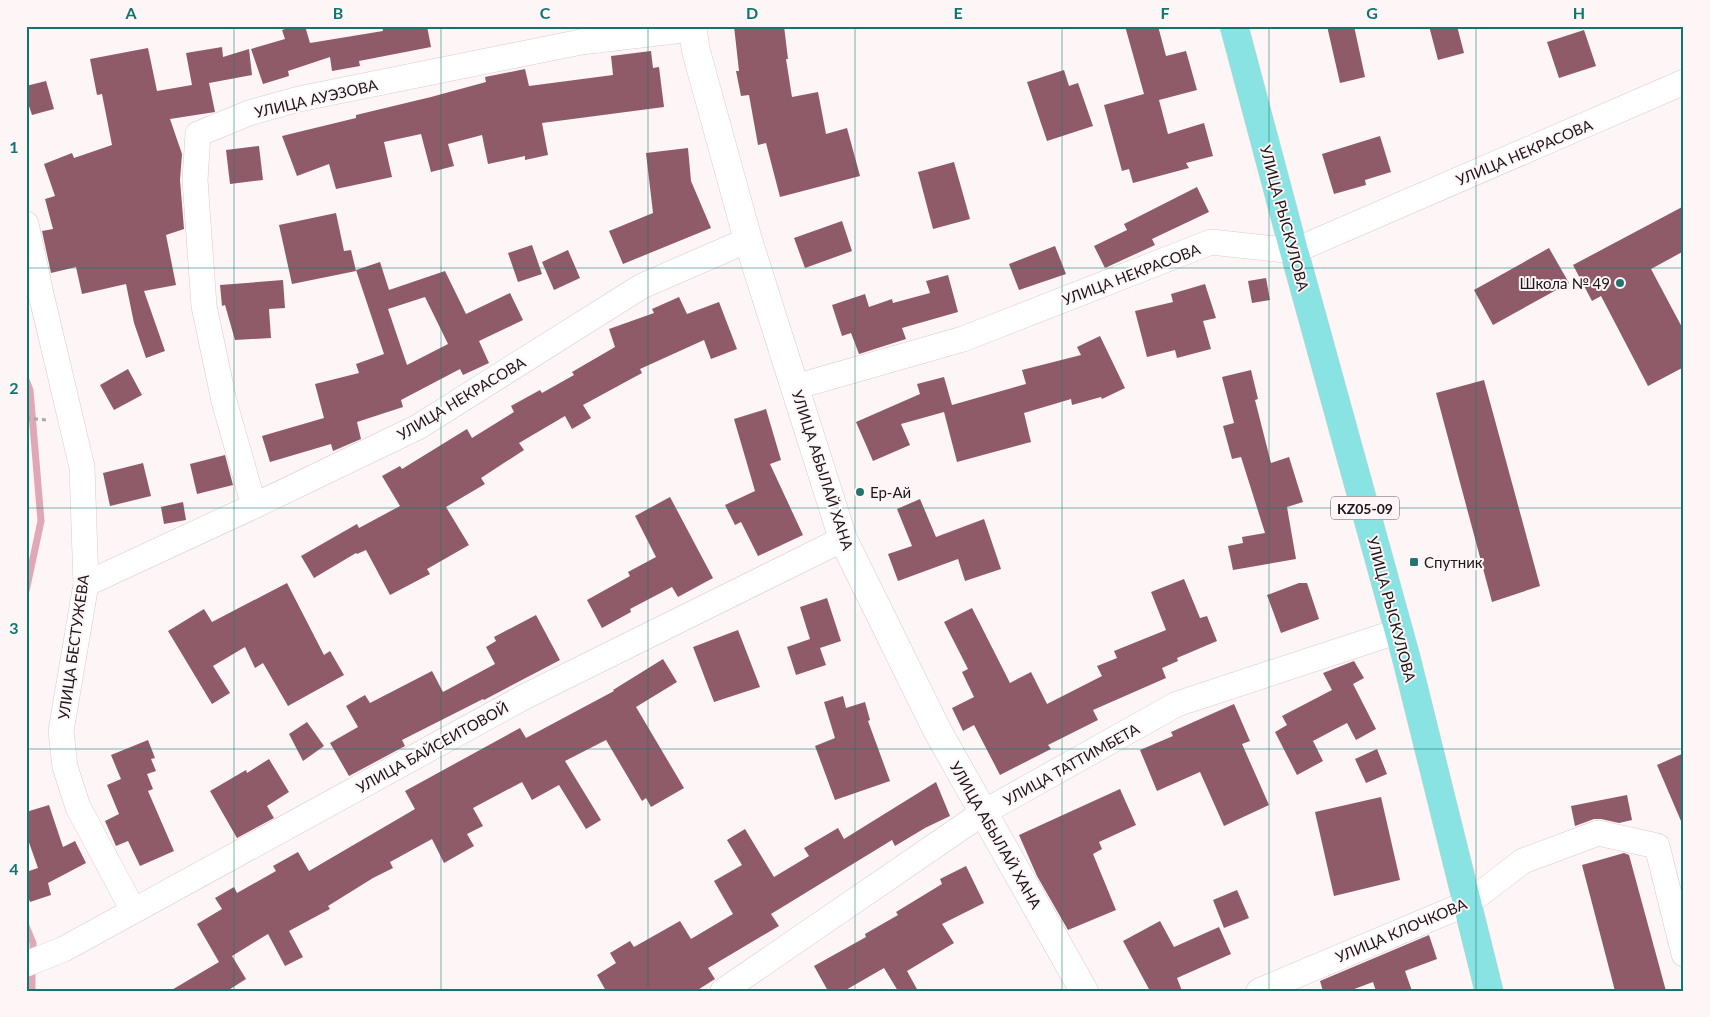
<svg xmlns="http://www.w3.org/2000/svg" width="1710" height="1017" viewBox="0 0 1710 1017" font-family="Lato,sans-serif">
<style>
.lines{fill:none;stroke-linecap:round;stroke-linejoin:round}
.stream{stroke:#e0a7b6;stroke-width:7}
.building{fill:#8f5b69;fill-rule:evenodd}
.minor-casing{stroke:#d8cacd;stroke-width:26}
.tertiary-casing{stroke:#d8cacd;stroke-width:29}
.primary-casing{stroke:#d6d5d6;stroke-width:29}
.path{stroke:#aea6a8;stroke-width:3;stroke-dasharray:4 4;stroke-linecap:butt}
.minor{stroke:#fff;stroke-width:25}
.tertiary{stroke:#fff;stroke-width:28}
.primary{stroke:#88e3e2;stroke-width:28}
.grid{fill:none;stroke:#0f766e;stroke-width:1;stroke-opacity:0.55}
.poi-dot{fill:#277271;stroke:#fef5f7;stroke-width:2}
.labels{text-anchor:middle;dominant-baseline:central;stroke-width:4;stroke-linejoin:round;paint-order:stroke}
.shield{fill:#fef5f7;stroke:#605a5c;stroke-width:1}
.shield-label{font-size:14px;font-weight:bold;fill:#1d1719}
.street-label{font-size:15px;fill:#1d1719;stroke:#fef5f7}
.poi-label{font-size:15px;fill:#1d1719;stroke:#fef5f7;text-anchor:start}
.neatline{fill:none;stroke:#0f766e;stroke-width:2}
.grid-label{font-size:16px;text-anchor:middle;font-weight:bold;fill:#0f766e}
</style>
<rect width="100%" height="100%" fill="#fef5f7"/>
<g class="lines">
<g class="stream">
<path d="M26,380L30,390L41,521L26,591"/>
<path d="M26,926L33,943V956"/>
<path d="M32,991V967"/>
</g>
</g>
<g class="building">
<path d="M294,26H305L310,43L383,31L382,26H427L431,47L359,61L360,66L332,71L330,57L288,71L289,76L263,84L251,49L285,39L282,30Z"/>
<path d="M734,26H784L788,59H786L792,97L818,92L826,134L847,128L860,176L780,197L766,143L758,145L749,95L741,96L736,71H739Z"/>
<path d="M1125,26H1158L1166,56L1186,51L1197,90L1159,100L1168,134L1204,123L1213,156L1186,163L1189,168L1133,183L1129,169L1122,171L1104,105L1144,94Z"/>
<path d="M1327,26H1354L1365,77L1340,83Z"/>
<path d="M1429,26H1457L1464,53L1438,60Z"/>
<path d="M1584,30L1596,66L1559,78L1547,42Z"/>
<path d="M222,47L223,57L249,49L252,75L209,83L215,112L170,119L182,154L180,180L184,229L166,235L176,285L144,291L165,351L146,358L134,323L126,284L82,294L76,267L51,273L42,231L53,229L45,199L55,196L44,164L72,153L74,158L112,145L102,94L97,95L90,59L148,48L157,91L192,85L186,53Z"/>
<path d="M651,51L653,68L659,67L664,107L542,123L548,155L525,160V156L488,164L482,135L448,144L454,166L431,172L421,134L384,142L392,177L336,189L329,164L297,176L282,136L356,118V115L431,97L486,82L485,77L525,69L529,86L613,75L611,56Z"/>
<path d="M1064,70L1069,86L1078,83L1093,126L1047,141L1027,82Z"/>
<path d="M46,81L54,109L32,115L26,97V86Z"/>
<path d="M1380,136L1391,172L1365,180L1366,185L1334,194L1322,154Z"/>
<path d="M259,146L263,180L230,184L226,150Z"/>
<path d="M688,148L691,181L711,228L623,264L609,231L653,213L646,153Z"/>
<path d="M954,162L970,219L933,229L918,172Z"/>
<path d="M1197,187L1209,212L1152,239L1155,245L1105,268L1094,246L1127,230L1124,224Z"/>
<path d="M1684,206V251L1651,269L1684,331V367L1648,386L1601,296L1592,301L1573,265Z"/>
<path d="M336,213L344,251L351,250L356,271L292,284L279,225Z"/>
<path d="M842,221L852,251L805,268L794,238Z"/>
<path d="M532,245L542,274L518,282L508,253Z"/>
<path d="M1055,246L1066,274L1019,290L1009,264Z"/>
<path d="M1549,248L1569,283L1493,325L1474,290Z"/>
<path d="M568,250L580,278L554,290L542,262Z"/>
<path d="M380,262L389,290L445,271L466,314L510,293L523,320L479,341L489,363L463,375L460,369L401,400L403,407L357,422L361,439L333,451L331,444L270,462L262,436L324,418L315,384L359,373L356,364L384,354L356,270ZM425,297L448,344L407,365L388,309Z"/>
<path d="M948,275L958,312L902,328L906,339L859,354L851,333L842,336L832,305L865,294L869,307L892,299L893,303L930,293L926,281Z"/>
<path d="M1266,278L1270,300L1252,303L1248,281Z"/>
<path d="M283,280L285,308L269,309L271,338L235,340L225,305L222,306L220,285Z"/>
<path d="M1205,284L1216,318L1203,321L1211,349L1177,358L1175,350L1147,357L1135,311L1173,302L1171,294Z"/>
<path d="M679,297L687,314L719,302L737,349L711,359L704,340L640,369L642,373L583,405L591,418L572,429L565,416L519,443L524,450L481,478L485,484L446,507L469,545L427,569L430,574L390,595L366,550L357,554L356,553L314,578L301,556L357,524L359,528L400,506L382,476L400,466L402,469L467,429L472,438L514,412L511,406L540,390L542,393L574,375L572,372L615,347L609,329L654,313L652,309Z"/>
<path d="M1100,336L1125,388L1102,399L1101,397L1072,405L1071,399L1024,413L1031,442L957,462L944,412L901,424L910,445L873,461L856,422L920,394L917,384L944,377L952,405L1026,384L1022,370L1081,355L1077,347Z"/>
<path d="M128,369L142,395L114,410L100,385Z"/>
<path d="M1251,370L1258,399L1255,400L1271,463L1289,457L1303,502L1287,507L1296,559L1233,570L1228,546L1243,543L1242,537L1265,533L1241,457L1232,459L1223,426L1234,423L1222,377Z"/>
<path d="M1484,380L1540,586L1492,602L1436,393Z"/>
<path d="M766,409L781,460L770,464L803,535L758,556L741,522L735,525L725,505L755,491L734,419Z"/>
<path d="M225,455L233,485L197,494L190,464Z"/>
<path d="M143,463L151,496L110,506L103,473Z"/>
<path d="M670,497L713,578L678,597L672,587L630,609L631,612L602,628L587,600L630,576L628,572L656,557L635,516Z"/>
<path d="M920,499L936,537L984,519L1001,569L965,581L958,559L898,581L888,554L912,546L897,509Z"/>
<path d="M183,502L186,520L164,524L161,507Z"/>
<path d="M1184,579L1200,618L1207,616L1217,641L1177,658L1178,661L1162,668L1166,678L1093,710L1098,720L1048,745L1051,749L1000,775L974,725L963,731L952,708L974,697L962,672L968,669L944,622L972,608L1010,683L1031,672L1047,704L1102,676L1097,666L1117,658L1114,651L1166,630L1151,592Z"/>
<path d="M287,583L324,655L330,651L344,675L288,706L263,663L255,668L245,647L213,666L230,693L212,704L168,631L204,609L212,622Z"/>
<path d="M1299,583H1307L1319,619L1281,633L1267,595Z"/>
<path d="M827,598L841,641L820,648L826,665L796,675L787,647L810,639L800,607Z"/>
<path d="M536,615L560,660L484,700L483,699L402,740L405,746L349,776L330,743L358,727L346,706L365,695L370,703L432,671L443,692L495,664L486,647L496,641L494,637Z"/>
<path d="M738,630L760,687L714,702L693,647Z"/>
<path d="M663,659L677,682L636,707L684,788L651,807L646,798L642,801L606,740L565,761L601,820L586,829L559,785L532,800L522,782L473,808L483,826L467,834L474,846L444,863L432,839L390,862L393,868L373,878L328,906L330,909L289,931L303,957L285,966L268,934L232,956L246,979L227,991H170L219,962L197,924L222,909L215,898L234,887L237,893L276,871L273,866L298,852L309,871L415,809L405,791L520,728L526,738L614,691L613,690Z"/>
<path d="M1354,661L1364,678L1353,684L1376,729L1356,740L1347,723L1313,741L1323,761L1297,775L1275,732L1287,725L1282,716L1332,690L1323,673Z"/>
<path d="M843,696L846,708L865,702L870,720L868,721L890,781L835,800L815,746L835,738L824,702Z"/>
<path d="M1234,704L1250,741L1242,744L1269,805L1224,826L1200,772L1157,791L1140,750L1173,736L1171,732Z"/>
<path d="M307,722L324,746L303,761L289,734Z"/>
<path d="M148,740L155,758L151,759L156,771L147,774L153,789L148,791L174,851L140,866L128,841L116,846L105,821L119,814L107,785L121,779L111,755Z"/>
<path d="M1377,749L1387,774L1366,783L1355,759Z"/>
<path d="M1684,753V828L1657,765Z"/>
<path d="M269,759L289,792L267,806L274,818L237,838L210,791L246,770L247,773Z"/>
<path d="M936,782L950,816L925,828L895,846L892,840L771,914L779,926L708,968L715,979L696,991H606L597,975L616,963L610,953L630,941L634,947L680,921L691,939L733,914L714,881L742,865L727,840L745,829L774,877L809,856L804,848L838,828L844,839Z"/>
<path d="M1120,789L1136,825L1099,842L1102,849L1093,854L1116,910L1068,930L1037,876L1019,835Z"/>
<path d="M1627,795L1632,820L1619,823L1601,819H1594L1575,826L1571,806Z"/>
<path d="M1381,797L1400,880L1334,896L1315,812Z"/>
<path d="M49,805L63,847L75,841L86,863L48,883L51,895L30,902L26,891V872L38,868L26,834V812Z"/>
<path d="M1624,853L1629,855L1666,991H1615L1582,865Z"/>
<path d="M966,866L984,903L942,924L954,943L907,971L918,991H898L884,968L844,991H828L814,966L866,937L865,934L898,915L896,912L942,884L940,879Z"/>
<path d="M1237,890L1249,918L1224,928L1213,900Z"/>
<path d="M1160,921L1174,947L1219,927L1231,954L1177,978L1182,991H1150L1123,941Z"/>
<path d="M1429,935L1437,959L1405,971L1412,991H1376L1373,982L1349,991H1323L1320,981Z"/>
</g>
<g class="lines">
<defs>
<g id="minor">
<path d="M26,224L41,294L82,467L86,584L61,731L65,767L78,807L133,910"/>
<path d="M795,387L963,339L1211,242L1294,251L1684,82"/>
<path d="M254,506L224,401L204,306L195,180L198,134L249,113L299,99L581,42L692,29"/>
<path d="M86,584L254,506L418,427L642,286L748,240"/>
<path d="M26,964L64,949L524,697L843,539"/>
<path d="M723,991L984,812L1177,704L1399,631"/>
<path d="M1259,991L1468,903L1523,861L1598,833L1657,846L1684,954"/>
</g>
<path id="tertiary" d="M692,26L696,51L748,240L843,539L937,730L1084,991"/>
<path id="primary" d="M1234,26L1294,251L1406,657L1489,991"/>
</defs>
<use href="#minor" class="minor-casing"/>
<use href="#tertiary" class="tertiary-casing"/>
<use href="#primary" class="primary-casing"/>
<path class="path" d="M26,418L46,420"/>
<use href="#minor" class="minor"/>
<use href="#tertiary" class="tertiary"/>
<use href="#primary" class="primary"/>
</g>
<path class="grid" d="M234,26V991M441,26V991M648,26V991M855,26V991M1062,26V991M1269,26V991M1476,26V991M26,268H1684M26,508H1684M26,749H1684"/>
<g class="poi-dot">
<circle cx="1620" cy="283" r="5"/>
<circle cx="860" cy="492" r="5"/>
<rect x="1409" y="557" width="10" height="10" rx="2.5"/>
</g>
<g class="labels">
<rect class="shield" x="1331" y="496.5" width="68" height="23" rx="4"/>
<g class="shield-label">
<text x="1365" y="508">KZ05-09</text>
</g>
<g class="street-label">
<text transform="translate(316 98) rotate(-13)">УЛИЦА АУЭЗОВА</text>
<text transform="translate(1524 152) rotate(-23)">УЛИЦА НЕКРАСОВА</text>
<text transform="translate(1285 218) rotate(75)">УЛИЦА РЫСКУЛОВА</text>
<text transform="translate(1131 274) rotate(-21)">УЛИЦА НЕКРАСОВА</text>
<text transform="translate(461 398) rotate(-31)">УЛИЦА НЕКРАСОВА</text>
<text transform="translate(823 470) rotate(72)">УЛИЦА АБЫЛАЙ ХАНА</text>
<text transform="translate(1392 609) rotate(75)">УЛИЦА РЫСКУЛОВА</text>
<text transform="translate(73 647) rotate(-82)">УЛИЦА БЕСТУЖЕВА</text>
<text transform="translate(432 747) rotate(-29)">УЛИЦА БАЙСЕИТОВОЙ</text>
<text transform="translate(1071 764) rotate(-29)">УЛИЦА ТАТТИМБЕТА</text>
<text transform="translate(996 835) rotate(60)">УЛИЦА АБЫЛАЙ ХАНА</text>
<text transform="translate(1401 930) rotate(-23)">УЛИЦА КЛОЧКОВА</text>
</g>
<g class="poi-label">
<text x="1610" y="283" text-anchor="end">Школа № 49</text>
<text x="870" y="492">Ер-Ай</text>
<text x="1424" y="562">Спутник</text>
</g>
</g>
<rect width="1710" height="1017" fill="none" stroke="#fef5f7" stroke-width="55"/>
<rect x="28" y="28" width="1654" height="962" class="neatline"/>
<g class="grid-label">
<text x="131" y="19">A</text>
<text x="338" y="19">B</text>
<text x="545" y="19">C</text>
<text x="752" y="19">D</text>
<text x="958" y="19">E</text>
<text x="1165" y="19">F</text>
<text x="1372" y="19">G</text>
<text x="1579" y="19">H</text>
<text x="14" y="153">1</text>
<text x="14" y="394">2</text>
<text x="14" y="634">3</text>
<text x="14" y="875">4</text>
</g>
</svg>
